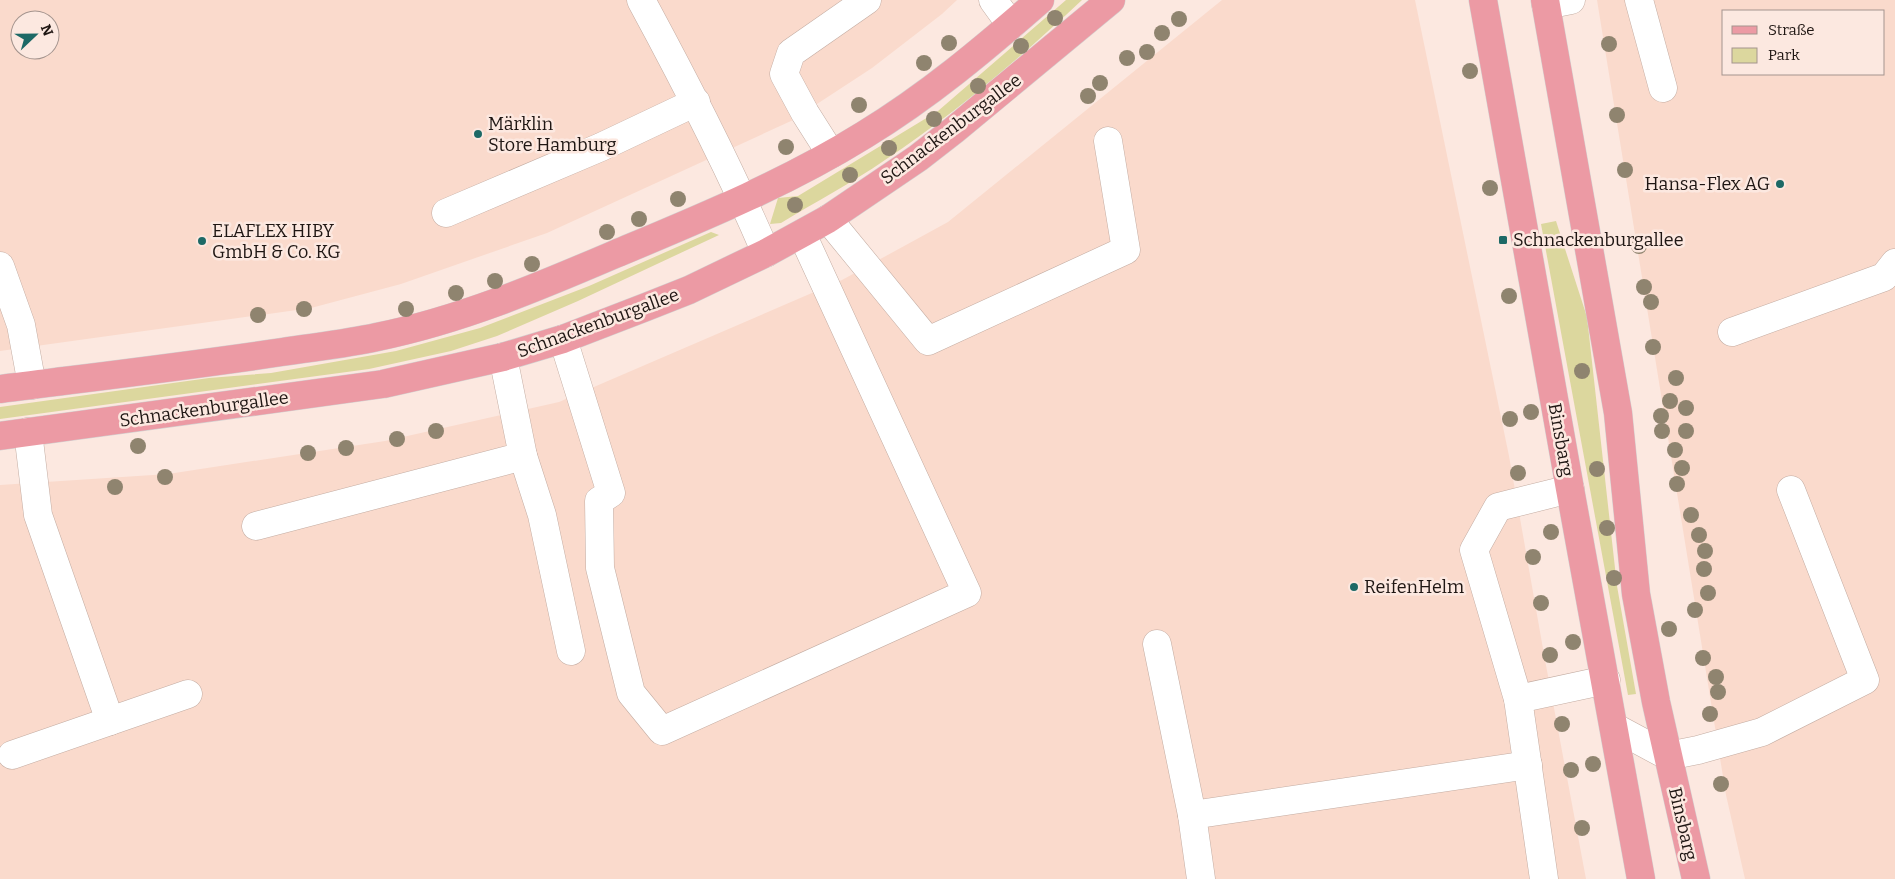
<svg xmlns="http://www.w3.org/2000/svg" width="1895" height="879" viewBox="0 0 1895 879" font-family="Bitter,serif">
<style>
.built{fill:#fadacc;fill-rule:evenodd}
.green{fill:#dcd79e}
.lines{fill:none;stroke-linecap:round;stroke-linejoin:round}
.minor-casing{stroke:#c3aca2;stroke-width:29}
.major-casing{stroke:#d2d0d0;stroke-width:29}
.minor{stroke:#fff;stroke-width:28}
.major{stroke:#ec9aa4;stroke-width:28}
.tree{fill:#8f846f}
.poi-dot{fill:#1d6966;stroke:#fce8e0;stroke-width:2}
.labels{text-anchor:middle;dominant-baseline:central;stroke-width:5;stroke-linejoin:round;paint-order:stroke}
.poi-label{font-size:18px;fill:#1f1613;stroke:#fce8e0;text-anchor:start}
.street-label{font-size:18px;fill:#1f1613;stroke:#fce8e0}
</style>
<rect width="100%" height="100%" fill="#fce8e0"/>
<g class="built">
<path d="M0,0H957L942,14L872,68L791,121L547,233L401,284L311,308L0,351ZM20,20H50V50H20Z"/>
<path d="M1222,0H1415L1509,456L1545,660L1586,879H0V485L168,474L385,441L559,402L842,280L948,222Z"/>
<path d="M1597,0H1895V879H1745L1726,795ZM1724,11H1884V74H1724Z"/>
</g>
<g class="green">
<path d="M1066,0H1082C1020,58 956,113 885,160C852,183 815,202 781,223L770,224L778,198L798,196L938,111Z"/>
<path d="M1556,221L1587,317L1617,586L1636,694L1628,695L1541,224Z"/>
<path d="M711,232L719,235L578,301L497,336L451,351L369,369L0,419V407L209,378L271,373L396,351L480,328L589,286Z"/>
</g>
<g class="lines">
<defs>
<g id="minor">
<path d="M641,0C686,83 729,166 766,253"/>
<path d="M993,0L1011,25"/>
<path d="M1639,0L1663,88"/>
<path d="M1546,5L1571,0"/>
<path d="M831,154L805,113L784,74L791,53L867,0"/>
<path d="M446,213L601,147L696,102"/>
<path d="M828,219L928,341L1126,250L1108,141"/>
<path d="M0,266L21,325L32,385"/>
<path d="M1732,332L1884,277L1895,263"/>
<path d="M563,339L611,493L599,501L600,568L631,693L662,731L967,593L802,234"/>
<path d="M28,432L38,515L110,721"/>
<path d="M523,456L542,515L571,651"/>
<path d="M256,526L523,456L503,357"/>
<path d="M1157,644L1192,815L1201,879"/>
<path d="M1518,699L1606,680"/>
<path d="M1614,727L1668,756L1698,750L1762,732L1865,680L1791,490"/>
<path d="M12,755L188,694"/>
<path d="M1192,815L1528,765"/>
<path d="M1544,879L1518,699L1474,550L1498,507L1570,489"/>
</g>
<g id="major">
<path d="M1483,0L1570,489L1641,879"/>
<path d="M1545,0L1618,413L1636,594L1656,702L1696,879"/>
<path d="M0,389C94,377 188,366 282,352C314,347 346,344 377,337C460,320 536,288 613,255C699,219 785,184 864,135C928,96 984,49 1040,0"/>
<path d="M0,436L383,384L503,357L563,339L646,307L689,290L766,253L828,219L918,158L954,130L1111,0"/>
</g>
</defs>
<use href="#minor" class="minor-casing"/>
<use href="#major" class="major-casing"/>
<use href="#minor" class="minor"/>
<use href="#major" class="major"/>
</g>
<g class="tree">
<circle cx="1055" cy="18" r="8"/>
<circle cx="1179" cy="19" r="8"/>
<circle cx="1162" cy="33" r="8"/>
<circle cx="949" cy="43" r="8"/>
<circle cx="1609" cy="44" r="8"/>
<circle cx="1021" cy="46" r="8"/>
<circle cx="1147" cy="52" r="8"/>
<circle cx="1127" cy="58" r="8"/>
<circle cx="924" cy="63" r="8"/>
<circle cx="1470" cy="71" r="8"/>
<circle cx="1100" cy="83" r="8"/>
<circle cx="978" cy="86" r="8"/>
<circle cx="1088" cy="96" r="8"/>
<circle cx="859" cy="105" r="8"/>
<circle cx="1617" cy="115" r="8"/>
<circle cx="934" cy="119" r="8"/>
<circle cx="786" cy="147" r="8"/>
<circle cx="889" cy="148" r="8"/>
<circle cx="1625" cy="170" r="8"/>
<circle cx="850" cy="175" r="8"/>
<circle cx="1490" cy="188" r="8"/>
<circle cx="678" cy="199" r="8"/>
<circle cx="795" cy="205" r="8"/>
<circle cx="639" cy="219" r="8"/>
<circle cx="607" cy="232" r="8"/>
<circle cx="1639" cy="246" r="8"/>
<circle cx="532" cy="264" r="8"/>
<circle cx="495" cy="281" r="8"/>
<circle cx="1644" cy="287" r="8"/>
<circle cx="456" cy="293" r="8"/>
<circle cx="1509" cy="296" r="8"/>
<circle cx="1651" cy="302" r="8"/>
<circle cx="304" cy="309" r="8"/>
<circle cx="406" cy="309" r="8"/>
<circle cx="258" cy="315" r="8"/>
<circle cx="1653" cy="347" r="8"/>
<circle cx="1582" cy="371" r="8"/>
<circle cx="1676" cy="378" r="8"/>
<circle cx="1670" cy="401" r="8"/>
<circle cx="1686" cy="408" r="8"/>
<circle cx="1531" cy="412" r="8"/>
<circle cx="1661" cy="416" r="8"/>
<circle cx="1510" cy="419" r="8"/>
<circle cx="436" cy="431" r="8"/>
<circle cx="1662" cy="431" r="8"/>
<circle cx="1686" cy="431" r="8"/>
<circle cx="397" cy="439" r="8"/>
<circle cx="138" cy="446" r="8"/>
<circle cx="346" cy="448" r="8"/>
<circle cx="1675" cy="450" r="8"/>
<circle cx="308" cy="453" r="8"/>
<circle cx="1682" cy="468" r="8"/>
<circle cx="1597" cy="469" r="8"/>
<circle cx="1518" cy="473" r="8"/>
<circle cx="165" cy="477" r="8"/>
<circle cx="1677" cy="484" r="8"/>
<circle cx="115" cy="487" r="8"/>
<circle cx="1691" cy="515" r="8"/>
<circle cx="1607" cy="528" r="8"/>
<circle cx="1551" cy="532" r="8"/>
<circle cx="1699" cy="535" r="8"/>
<circle cx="1705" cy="551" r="8"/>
<circle cx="1533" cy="557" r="8"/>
<circle cx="1704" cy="569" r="8"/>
<circle cx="1614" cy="578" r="8"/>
<circle cx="1708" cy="593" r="8"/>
<circle cx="1541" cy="603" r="8"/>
<circle cx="1695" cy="610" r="8"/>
<circle cx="1669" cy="629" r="8"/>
<circle cx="1573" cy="642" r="8"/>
<circle cx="1550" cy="655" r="8"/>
<circle cx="1703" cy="658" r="8"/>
<circle cx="1716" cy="677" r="8"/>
<circle cx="1718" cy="692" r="8"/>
<circle cx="1710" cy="714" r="8"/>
<circle cx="1562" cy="724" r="8"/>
<circle cx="1593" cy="764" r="8"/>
<circle cx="1571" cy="770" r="8"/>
<circle cx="1721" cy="784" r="8"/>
<circle cx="1582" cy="828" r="8"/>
</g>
<g class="poi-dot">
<circle cx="478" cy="134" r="5"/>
<circle cx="1780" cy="184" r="5"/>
<rect x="1498" y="235" width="10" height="10" rx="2.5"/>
<circle cx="202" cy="241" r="5"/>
<circle cx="1354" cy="587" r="5"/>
</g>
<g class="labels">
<g class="poi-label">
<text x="488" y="124">Märklin<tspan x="488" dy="21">Store Hamburg</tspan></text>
<text x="1770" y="184" text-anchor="end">Hansa-Flex AG</text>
<text x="212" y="231">ELAFLEX HIBY<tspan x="212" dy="21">GmbH &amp; Co. KG</tspan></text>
<text x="1513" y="240">Schnackenburgallee</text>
<text x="1364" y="587">ReifenHelm</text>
</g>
<g class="street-label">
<text transform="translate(951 129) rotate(-37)">Schnackenburgallee</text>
<text transform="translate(598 323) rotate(-20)">Schnackenburgallee</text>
<text transform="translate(204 409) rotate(-8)">Schnackenburgallee</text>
<text transform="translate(1561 440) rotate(80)">Binsbarg</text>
<text transform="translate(1683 824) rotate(77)">Binsbarg</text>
</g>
</g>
<rect x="1722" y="10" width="162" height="65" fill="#fce8e0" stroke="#a4948e"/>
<rect x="1732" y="26" width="25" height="8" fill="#ec9aa4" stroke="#a4948e"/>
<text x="1768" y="35" font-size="15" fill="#1f1613">Straße</text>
<rect x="1732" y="48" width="25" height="15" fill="#dcd79e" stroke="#a4948e"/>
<text x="1768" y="60" font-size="15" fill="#1f1613">Park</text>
<g transform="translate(35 35) rotate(68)"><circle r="24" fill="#fce8e0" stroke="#a4948e"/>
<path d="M0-4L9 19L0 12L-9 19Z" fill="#1d6966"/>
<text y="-8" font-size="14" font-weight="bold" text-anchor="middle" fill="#1f1613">N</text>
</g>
</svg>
